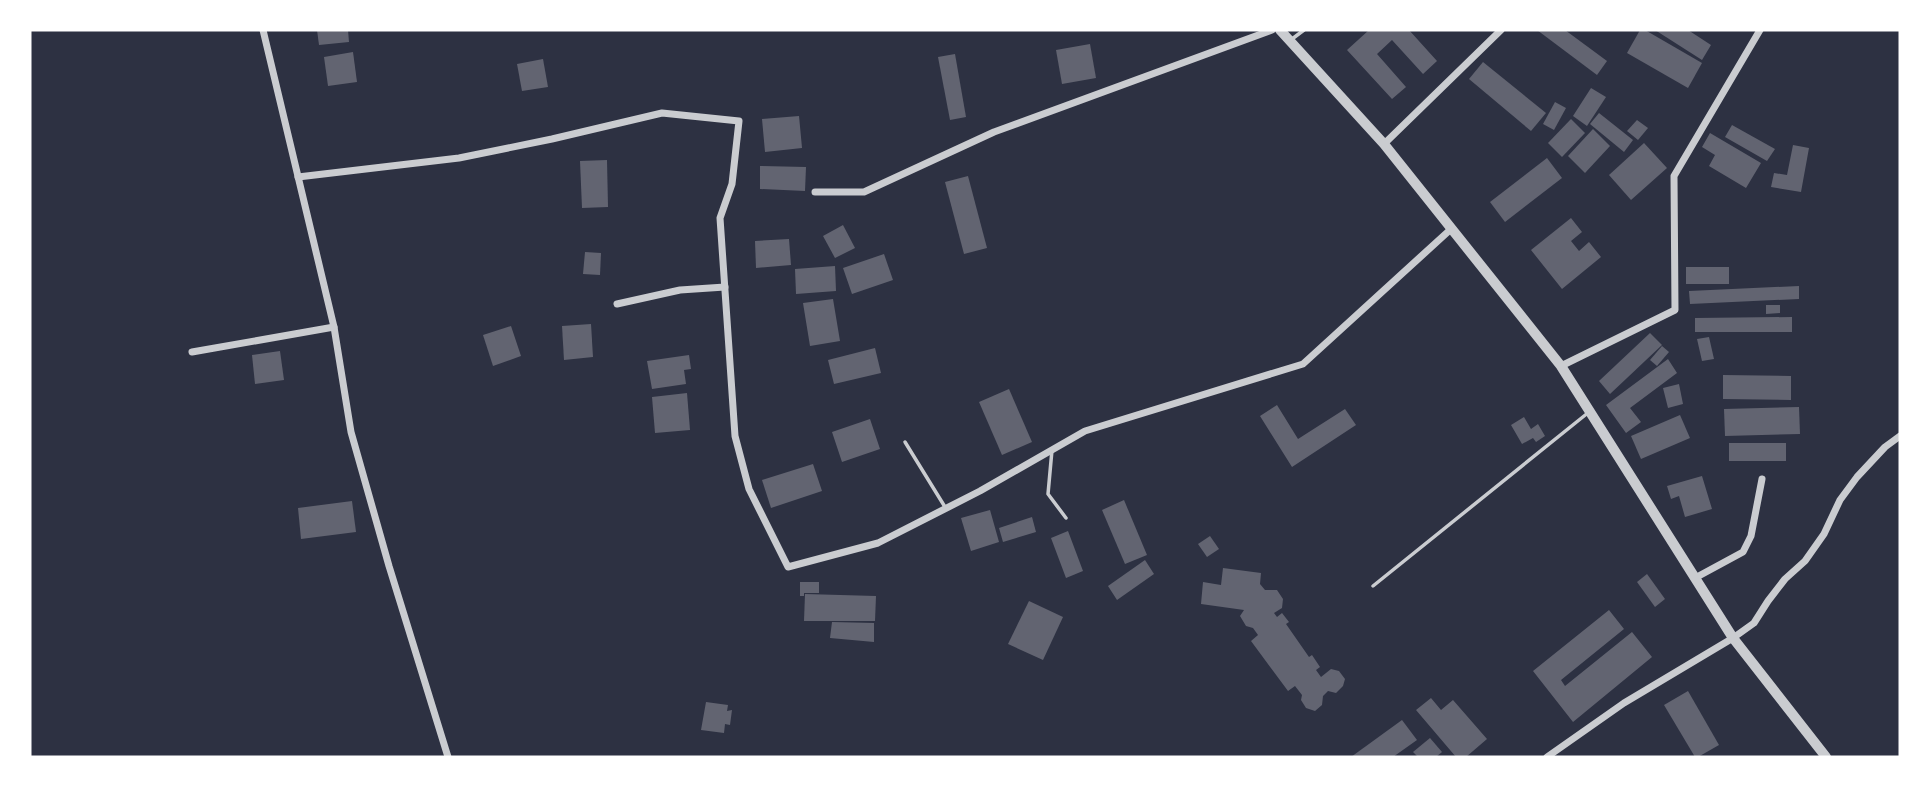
<svg xmlns="http://www.w3.org/2000/svg" width="1930" height="787" viewBox="0 0 1930 787" font-family="'Varela Round',sans-serif">
<style>
.building{fill:#626471}
.lines{fill:none;stroke-linecap:round;stroke-linejoin:round}
.service{stroke:#caccd0;stroke-width:3.5}
.minor{stroke:#caccd0;stroke-width:7}
.tertiary{stroke:#caccd0;stroke-width:10}
</style>
<rect width="100%" height="100%" fill="#2d3142"/>
<g class="building">
<path d="M317,30H348L349,42L319,45Z"/>
<path d="M1369,30H1409L1437,61L1423,74L1392,40L1377,54L1406,87L1392,99L1347,50Z"/>
<path d="M1537,30H1565L1607,61L1597,75Z"/>
<path d="M1640,30H1645L1702,63L1688,88L1627,53Z"/>
<path d="M1655,30H1688L1711,45L1702,60Z"/>
<path d="M1090,44L1096,78L1062,84L1056,50Z"/>
<path d="M353,52L357,82L328,86L324,57Z"/>
<path d="M955,54L966,117L950,120L938,57Z"/>
<path d="M543,59L548,87L522,91L517,64Z"/>
<path d="M1483,62L1546,113L1531,131L1469,79Z"/>
<path d="M1591,88L1606,97L1587,126L1573,116Z"/>
<path d="M1555,102L1566,108L1554,130L1543,124Z"/>
<path d="M1599,113L1633,140L1624,152L1590,124Z"/>
<path d="M799,116L802,148L765,152L762,119Z"/>
<path d="M1571,119L1585,133L1562,157L1548,143Z"/>
<path d="M1637,120L1648,128L1638,140L1627,131Z"/>
<path d="M1732,125L1775,149L1767,161L1725,137Z"/>
<path d="M1593,129L1610,146L1585,173L1568,156Z"/>
<path d="M1710,133L1761,163L1746,188L1709,166L1715,155L1702,147Z"/>
<path d="M1644,143L1667,168L1631,200L1609,175Z"/>
<path d="M1793,145L1809,148L1801,192L1771,187L1774,173L1787,175Z"/>
<path d="M1547,158L1562,178L1505,222L1490,202Z"/>
<path d="M607,160L608,207L582,208L580,161Z"/>
<path d="M760,166L806,167L805,191L760,189Z"/>
<path d="M968,176L987,248L964,254L945,182Z"/>
<path d="M1571,218L1582,232L1571,241L1579,251L1589,242L1601,257L1562,289L1531,250Z"/>
<path d="M843,225L855,248L835,258L823,236Z"/>
<path d="M789,239L791,265L756,268L755,241Z"/>
<path d="M585,252L601,253L600,275L583,274Z"/>
<path d="M884,254L893,280L852,294L843,268Z"/>
<path d="M835,266L836,291L796,294L795,269Z"/>
<rect x="1686" y="267" width="43" height="17"/>
<path d="M1799,286V299L1690,304L1689,291Z"/>
<path d="M833,299L840,341L810,346L803,303Z"/>
<path d="M1766,305H1780V313L1766,314Z"/>
<path d="M1792,317V332H1695V318Z"/>
<path d="M591,324L593,357L564,360L562,326Z"/>
<path d="M511,326L521,356L493,366L483,335Z"/>
<path d="M1650,333L1662,345L1610,394L1599,381Z"/>
<path d="M1709,337L1714,359L1702,361L1697,339Z"/>
<path d="M1662,346L1669,352L1657,366L1650,360Z"/>
<path d="M875,348L881,373L834,384L828,360Z"/>
<path d="M280,351L284,380L255,384L252,355Z"/>
<path d="M689,355L691,369L684,370L686,384L652,389L647,361Z"/>
<path d="M1668,359L1677,373L1630,408L1641,422L1626,433L1606,405Z"/>
<path d="M1723,375L1791,376V400L1723,399Z"/>
<path d="M1679,384L1683,404L1668,408L1663,388Z"/>
<path d="M1009,389L1032,442L1002,455L979,402Z"/>
<path d="M687,393L690,430L655,433L652,397Z"/>
<path d="M1277,405L1298,439L1345,409L1356,425L1292,467L1260,416Z"/>
<path d="M1799,407L1800,434L1725,436L1724,409Z"/>
<path d="M1680,415L1690,438L1641,459L1631,436Z"/>
<path d="M1524,417L1531,429L1538,424L1545,436L1536,442L1533,438L1522,444L1511,425Z"/>
<path d="M870,419L880,449L842,462L832,432Z"/>
<rect x="1729" y="443" width="57" height="18"/>
<path d="M813,464L822,491L771,508L762,480Z"/>
<path d="M1702,476L1712,509L1685,517L1679,496L1671,499L1667,486Z"/>
<path d="M1124,500L1147,555L1125,564L1102,510Z"/>
<path d="M352,501L356,532L301,539L298,508Z"/>
<path d="M990,510L999,542L971,551L961,518Z"/>
<path d="M1032,517L1036,532L1003,542L999,528Z"/>
<path d="M1068,531L1083,571L1066,578L1051,538Z"/>
<path d="M1210,536L1219,549L1207,557L1198,544Z"/>
<path d="M1145,560L1154,574L1117,600L1108,586Z"/>
<path d="M1223,568L1261,573L1260,584L1265,590H1277L1283,599L1282,608L1274,613L1277,617L1282,613L1289,622L1286,624L1309,657L1312,655L1320,667L1316,670L1321,677L1331,669L1339,671L1345,679L1343,686L1336,693L1328,691L1323,696L1322,705L1315,711L1306,708L1301,700L1302,695L1295,686L1288,691L1251,641L1258,635L1253,628L1246,626L1240,616L1244,610L1201,604L1203,582L1221,585Z"/>
<path d="M1647,574L1665,599L1655,607L1637,582Z"/>
<path d="M800,582H819V593H804V596H800Z"/>
<path d="M805,594L876,596L875,621H804Z"/>
<path d="M1029,601L1063,617L1043,660L1008,644Z"/>
<path d="M1609,610L1624,629L1561,680L1565,686L1632,632L1652,657L1573,722L1533,671Z"/>
<path d="M832,622L874,623V642L830,638Z"/>
<path d="M1688,691L1719,745L1698,757H1695L1664,705Z"/>
<path d="M1431,698L1441,710L1453,700L1487,739L1466,757H1456L1416,710Z"/>
<path d="M706,702L728,705L727,711L732,710L730,725L725,724L724,733L701,730Z"/>
<path d="M1402,720L1417,740L1393,757H1351Z"/>
<path d="M1430,738L1442,752L1436,757H1418L1413,752Z"/>
</g>
<g class="lines">
<g class="service">
<path d="M1292,39L1304,30"/>
<path d="M905,442L945,507"/>
<path d="M1052,450L1048,494L1066,518"/>
<path d="M1373,586L1589,412"/>
</g>
<g class="minor">
<path d="M263,30L334,327L351,432L389,566L448,757"/>
<path d="M1384,144L1501,30"/>
<path d="M298,177L459,158L552,139L662,113L739,121L732,184L720,218L735,436L749,489L788,567L878,543L980,491L1085,431L1303,364L1451,229"/>
<path d="M815,192H864L994,132L1272,30"/>
<path d="M617,304L680,290L725,287"/>
<path d="M192,352L334,327"/>
<path d="M1561,366L1675,310L1674,176L1760,30"/>
<path d="M1695,578L1743,552L1751,536L1762,479"/>
<path d="M1547,757L1624,703L1733,638L1754,623L1768,601L1785,579L1805,561L1824,534L1840,500L1857,477L1885,447L1900,436"/>
</g>
<path class="tertiary" d="M1280,30L1384,144L1561,366L1733,638L1826,757"/>
</g>
<rect width="1930" height="787" fill="none" stroke="#ffffff" stroke-width="63"/>
</svg>
